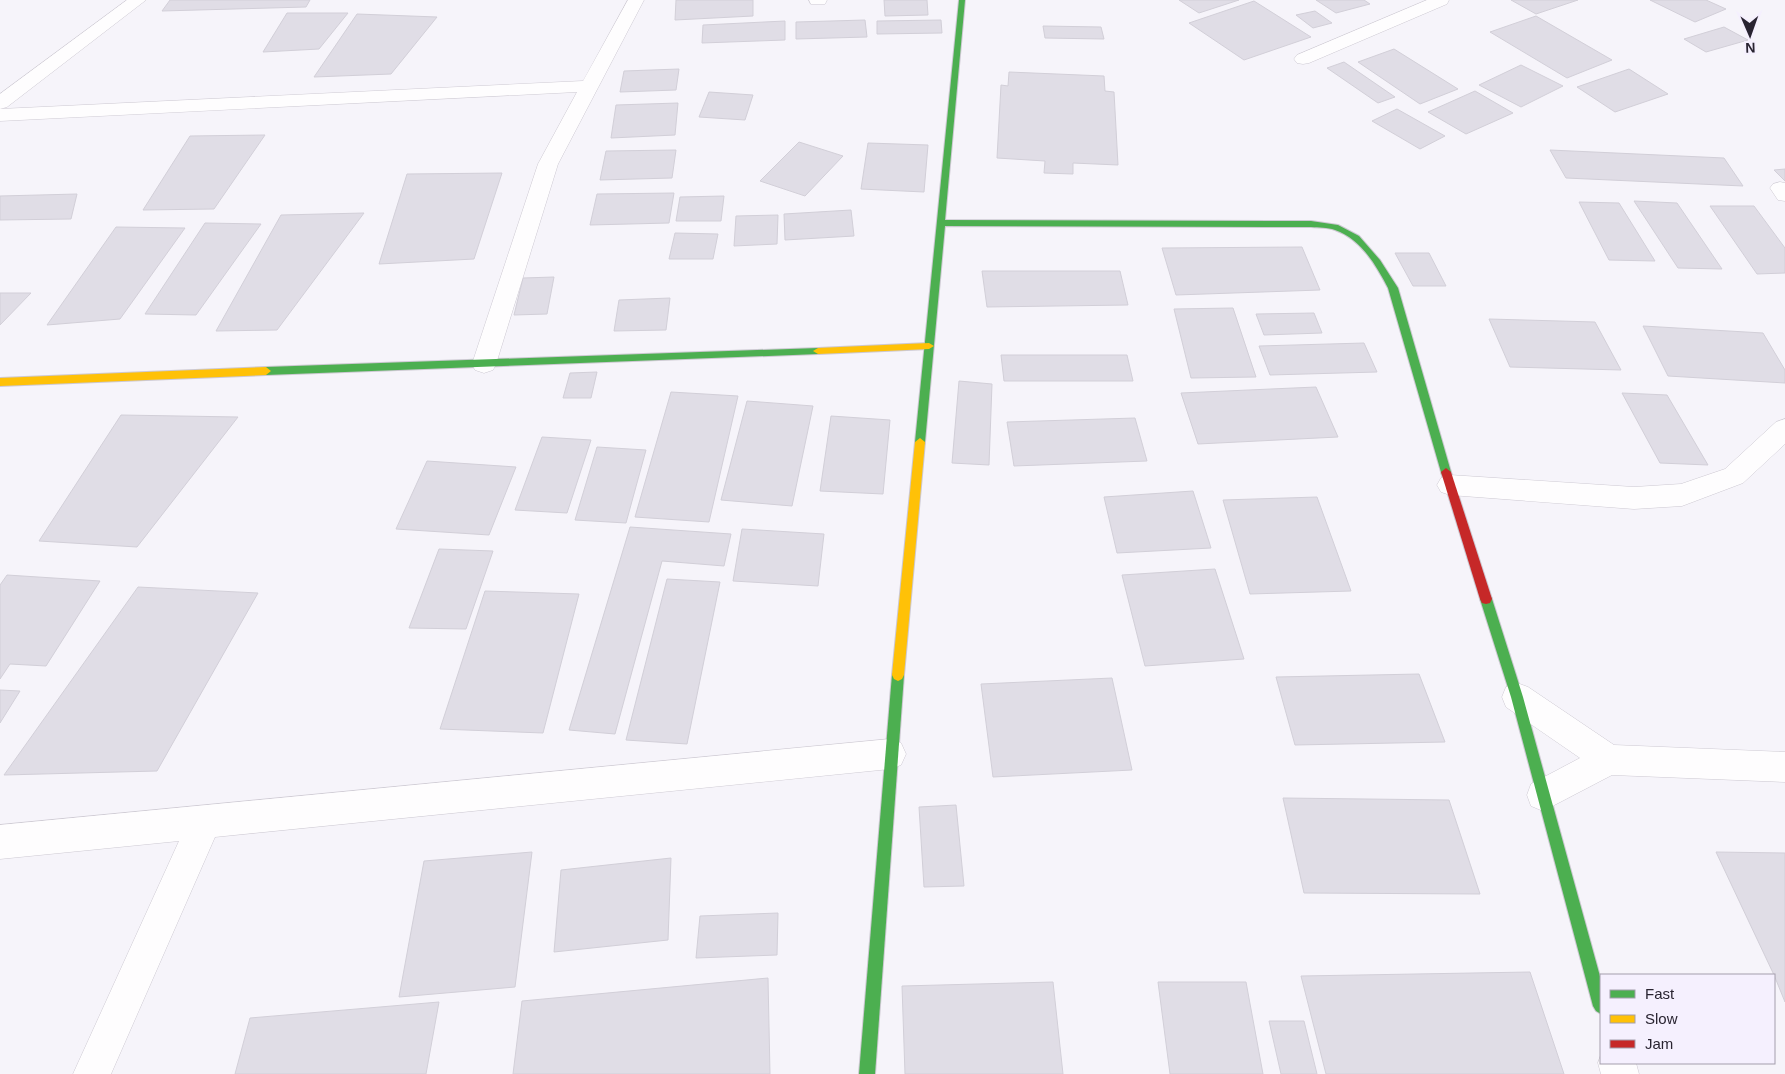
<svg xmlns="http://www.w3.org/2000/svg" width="1785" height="1074" viewBox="0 0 1785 1074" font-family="Helvetica,sans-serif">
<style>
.building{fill:#e0dde6;stroke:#d2cfd8}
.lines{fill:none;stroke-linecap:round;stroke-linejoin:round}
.street-casing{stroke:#cdc9d2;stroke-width:1}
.fast-casing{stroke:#cdc9d2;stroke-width:2}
.slow-casing{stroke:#cdc9d2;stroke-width:2}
.jam-casing{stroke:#cdc9d2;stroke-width:2}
.street{fill:#fefdfe;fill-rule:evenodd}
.fast{fill:#4caf50;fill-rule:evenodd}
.slow{fill:#ffc107;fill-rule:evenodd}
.jam{fill:#c62828;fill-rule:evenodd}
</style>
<rect width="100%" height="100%" fill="#f6f4fa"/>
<g class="building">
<path d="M170,0H310L306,7L162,11Z"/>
<path d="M676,0H753V16L675,20Z"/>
<path d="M884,0H927L928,15L885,16Z"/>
<path d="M1179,0H1239L1199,13Z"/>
<path d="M1316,0H1364L1370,4L1336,13Z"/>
<path d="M1511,0H1578L1536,14Z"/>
<path d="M1650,0H1706L1726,9L1695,22Z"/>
<path d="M1254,1L1311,37L1244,60L1189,23Z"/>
<path d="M1315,11L1332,23L1313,28L1296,15Z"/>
<path d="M287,13H348L319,49L263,52Z"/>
<path d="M357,14L437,17L391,74L314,77Z"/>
<path d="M1536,16L1612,60L1567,78L1490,32Z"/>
<path d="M865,20L867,37L796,39V22Z"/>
<path d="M941,20L942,33L877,34V21Z"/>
<path d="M785,21V40L702,43L703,25Z"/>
<path d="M1043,26L1101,27L1104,39L1045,38Z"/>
<path d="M1724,27L1748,40L1706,52L1684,39Z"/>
<path d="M1394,49L1458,89L1420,104L1358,62Z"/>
<path d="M1344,62L1395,97L1378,103L1327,68Z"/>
<path d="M1521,65L1563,86L1521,107L1479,85Z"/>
<path d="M679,69L676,90L620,92L624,71Z"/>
<path d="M1629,69L1668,94L1615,112L1577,87Z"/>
<path d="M1009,72L1104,76L1105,91L1114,92L1118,165L1073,163V174L1044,173L1045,161L997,158L1001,85L1008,86Z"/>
<path d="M1475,91L1513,113L1466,134L1428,112Z"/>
<path d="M709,92L753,95L745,120L699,117Z"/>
<path d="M678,103L675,135L611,138L616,105Z"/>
<path d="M1397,109L1445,136L1420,149L1372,121Z"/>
<path d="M265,135L214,209L143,210L190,136Z"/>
<path d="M799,142L843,156L805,196L760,181Z"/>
<path d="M868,143L928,145L924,192L861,189Z"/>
<path d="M676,150L672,178L600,180L606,151Z"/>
<path d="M1550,150L1724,158L1743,186L1566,178Z"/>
<path d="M1785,169V181L1774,170Z"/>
<path d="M502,173L474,259L379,264L407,174Z"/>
<path d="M674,193L669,223L590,225L597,194Z"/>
<path d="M77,194L71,219L0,220V196Z"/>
<path d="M724,196L721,221H676L680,197Z"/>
<path d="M1634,201L1677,203L1722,269L1678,268Z"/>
<path d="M1579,202L1619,203L1655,261L1609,260Z"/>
<path d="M1710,206H1754L1785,248V273L1757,274Z"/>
<path d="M851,210L854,236L785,240L784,214Z"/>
<path d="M364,213L277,330L216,331L281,215Z"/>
<path d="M778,215L777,244L734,246L736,216Z"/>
<path d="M205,223L261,224L196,315L145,314Z"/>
<path d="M116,227L185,228L120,319L47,325Z"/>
<path d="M675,233L718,234L713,259H669Z"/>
<path d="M1302,247L1320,290L1176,295L1162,248Z"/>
<path d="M1395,253H1429L1446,286H1413Z"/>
<path d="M982,271H1120L1128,305L987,307Z"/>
<path d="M554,277L547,314L514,315L523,278Z"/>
<path d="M0,293H31L0,325Z"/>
<path d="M670,298L666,330L614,331L619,300Z"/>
<path d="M1233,308L1256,377L1191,378L1174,309Z"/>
<path d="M1314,313L1322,333L1264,335L1256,314Z"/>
<path d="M1489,319L1595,322L1621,370L1510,367Z"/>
<path d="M1643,326L1763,333L1785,370V383L1668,376Z"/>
<path d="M1364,343L1377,372L1270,375L1259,346Z"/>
<path d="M1001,355H1127L1133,381H1004Z"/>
<path d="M597,372L591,398H563L570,373Z"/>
<path d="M959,381L992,384L989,465L952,463Z"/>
<path d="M1316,387L1338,437L1198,444L1181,393Z"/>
<path d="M671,392L738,396L709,522L635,517Z"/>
<path d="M1622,393L1667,395L1708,465L1660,463Z"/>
<path d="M747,401L813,406L792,506L721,500Z"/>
<path d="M121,415L238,417L137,547L39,541Z"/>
<path d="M831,416L890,420L883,494L820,491Z"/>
<path d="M1135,418L1147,461L1014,466L1007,422Z"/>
<path d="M542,437L591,440L567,513L515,510Z"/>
<path d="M597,447L646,450L626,523L575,520Z"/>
<path d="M427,461L516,467L489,535L396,529Z"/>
<path d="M1193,491L1211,548L1117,553L1104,497Z"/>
<path d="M1317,497L1351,591L1250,594L1223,500Z"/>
<path d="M630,527L731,534L724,566L662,561L615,734L569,730Z"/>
<path d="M742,529L824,534L818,586L733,581Z"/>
<path d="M439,549L493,551L466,629L409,628Z"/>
<path d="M1215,569L1244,659L1145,666L1122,575Z"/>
<path d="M7,575L100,581L46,666L10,664L0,679V585Z"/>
<path d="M667,579L720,582L687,744L626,740Z"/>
<path d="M138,587L258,593L157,771L4,775Z"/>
<path d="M485,591L579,594L543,733L440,729Z"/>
<path d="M1419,674L1445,742L1295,745L1276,677Z"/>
<path d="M1112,678L1132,770L993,777L981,684Z"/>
<path d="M0,690L20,691L0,723Z"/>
<path d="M1283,798L1449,800L1480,894L1304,893Z"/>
<path d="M956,805L964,886L924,887L919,807Z"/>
<path d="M532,852L515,987L399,997L424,861Z"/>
<path d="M1716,852L1785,853V1002L1774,975Z"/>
<path d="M671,858L668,940L554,952L561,870Z"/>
<path d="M778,913L777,955L696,958L700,916Z"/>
<path d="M1530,972L1564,1074H1326L1301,976Z"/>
<path d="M768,978L770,1074H513L522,1001Z"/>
<path d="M1053,982L1063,1074H905L902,986Z"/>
<path d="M1158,982H1246L1263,1074H1170Z"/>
<path d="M439,1002L426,1074H235L250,1018Z"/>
<path d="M1269,1021H1304L1317,1074H1281Z"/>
</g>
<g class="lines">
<defs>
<g id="street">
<path d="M127,0H146L7,107L0,109V94Z"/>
<path d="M628,0H644L558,164L496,364L493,370L484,373L475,370L472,364L538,164L577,92L0,121V109L583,81Z"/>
<path d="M809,0H827L825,4H811Z"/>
<path d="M1427,0H1449L1447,4L1309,63L1303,64L1297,63L1294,59L1297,55Z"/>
<path d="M1780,182L1785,183V201L1778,200L1770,188L1773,184Z"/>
<path d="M1785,419V444L1743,483L1682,506L1634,509L1450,495L1441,492L1437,485L1441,478L1450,475L1634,487L1681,484L1725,469L1776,422Z"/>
<path d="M1517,683L1528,687L1614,745L1785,752V782L1612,775L1543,811L1531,806L1527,795L1531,784L1580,758L1506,707L1502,697L1506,687Z"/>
<path d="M890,739L901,743L906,754L901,765L890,769L215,837L111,1074H73L179,841L0,859V825Z"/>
<path d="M1601,1055V1063H1636L1639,1074H1601L1598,1063Z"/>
</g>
<g id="fast">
<path d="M959,0H965L945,220L1311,221L1338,225L1359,236L1380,260L1398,288L1451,472L1450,475H1442L1441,472L1388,288C1376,265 1361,239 1335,230C1327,227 1319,228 1311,227L945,226L925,442L924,445H916L915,442Z"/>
<path d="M818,348L823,351L818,354L266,375L261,371L266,367Z"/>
<path d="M1486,594L1490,595L1492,599L1523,697L1601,980V1014L1596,1011L1593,1006L1511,697L1480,599L1482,595Z"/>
<path d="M898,669L902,671L904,675L875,1074H859L892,675L894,671Z"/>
</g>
<g id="slow">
<path d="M929,343L934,346L929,349L818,354L813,351L818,348Z"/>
<path d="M266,367L271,371L266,375L0,386V378Z"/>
<path d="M920,438L925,442L904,675L902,679L898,681L894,679L892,675L915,442Z"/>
</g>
<path id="jam" d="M1446,468L1451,472L1492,599L1490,603L1486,604L1482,603L1480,599L1441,472Z"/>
</defs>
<use href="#street" class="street-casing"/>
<use href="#fast" class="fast-casing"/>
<use href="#slow" class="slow-casing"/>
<use href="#jam" class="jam-casing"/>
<use href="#street" class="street"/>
<use href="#fast" class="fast"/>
<use href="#slow" class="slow"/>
<use href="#jam" class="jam"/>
</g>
<rect x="1600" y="974" width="175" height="90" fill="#f5f0fe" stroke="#a39eac"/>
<rect x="1610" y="990" width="25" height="8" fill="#4caf50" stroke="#a39eac"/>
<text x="1645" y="999" font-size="15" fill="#292431">Fast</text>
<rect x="1610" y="1015" width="25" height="8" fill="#ffc107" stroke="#a39eac"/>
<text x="1645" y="1024" font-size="15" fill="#292431">Slow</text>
<rect x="1610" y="1040" width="25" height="8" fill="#c62828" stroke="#a39eac"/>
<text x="1645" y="1049" font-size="15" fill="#292431">Jam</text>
<g transform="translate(1750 35) rotate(178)" stroke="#f5f0fe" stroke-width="4" paint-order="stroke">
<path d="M0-4L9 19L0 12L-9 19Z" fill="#292431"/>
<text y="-8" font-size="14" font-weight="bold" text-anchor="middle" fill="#292431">N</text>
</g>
</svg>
